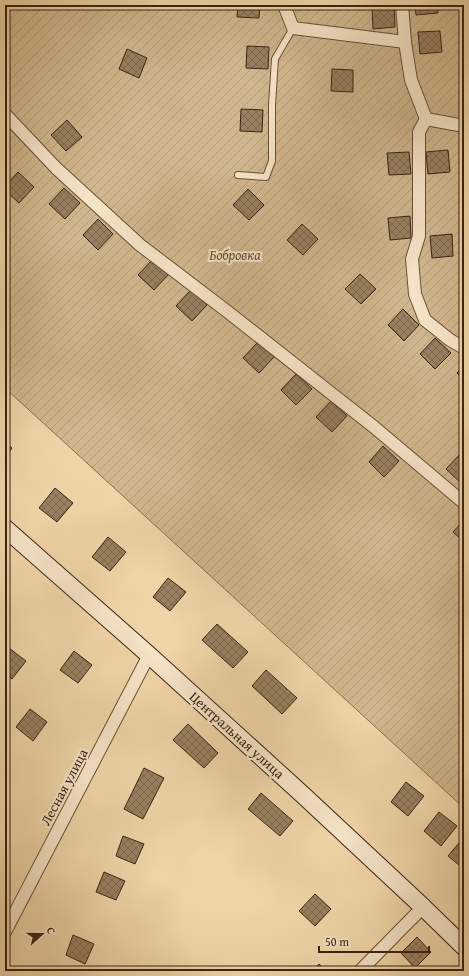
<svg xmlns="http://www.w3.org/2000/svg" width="469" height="976" viewBox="0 0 469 976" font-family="'Gentium Book Plus',serif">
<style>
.garden{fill:url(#garden-furrows);stroke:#846d50}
.building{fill:url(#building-cross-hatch);stroke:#392411}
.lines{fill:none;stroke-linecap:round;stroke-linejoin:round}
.lane-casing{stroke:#665037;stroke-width:8}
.street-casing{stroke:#665037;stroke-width:14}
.secondary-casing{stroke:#392411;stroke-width:19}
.lane{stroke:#f5e3c6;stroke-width:6}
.street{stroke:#f5e3c6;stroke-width:12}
.secondary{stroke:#f5e3c6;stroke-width:17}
.labels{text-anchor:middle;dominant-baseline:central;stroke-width:4;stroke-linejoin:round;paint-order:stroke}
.park-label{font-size:14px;font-style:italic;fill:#5f4830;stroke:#f5e3c6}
.street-label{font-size:14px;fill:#392411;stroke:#f5e3c6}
</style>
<defs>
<pattern id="garden-furrows" width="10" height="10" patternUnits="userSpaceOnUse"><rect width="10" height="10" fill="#d0b68e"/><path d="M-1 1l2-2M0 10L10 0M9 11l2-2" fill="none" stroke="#b39c79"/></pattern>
<pattern id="building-cross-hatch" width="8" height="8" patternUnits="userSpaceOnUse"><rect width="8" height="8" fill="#988060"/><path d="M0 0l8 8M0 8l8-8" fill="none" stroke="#7d694e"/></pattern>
</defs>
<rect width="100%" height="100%" fill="#efd4a8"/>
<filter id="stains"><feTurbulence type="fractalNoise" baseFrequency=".005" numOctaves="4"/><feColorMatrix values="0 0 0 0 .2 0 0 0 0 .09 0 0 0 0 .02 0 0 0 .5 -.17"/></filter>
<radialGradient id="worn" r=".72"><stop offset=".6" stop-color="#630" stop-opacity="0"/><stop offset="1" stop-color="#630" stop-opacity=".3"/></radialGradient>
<path class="garden" d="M5,5H464V808L5,388Z"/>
<g class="building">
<path d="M238,5H260L259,18L237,17Z"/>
<path d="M394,5L395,27L373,29L372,7Z"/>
<path d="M415,5H437L438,13L416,15Z"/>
<path d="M440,31L442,52L420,54L418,32Z"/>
<path d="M247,46L269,47L268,69L246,68Z"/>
<path d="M127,49L147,58L139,78L119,69Z"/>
<path d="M332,69L353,70V92L331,91Z"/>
<path d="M241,109L263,110L262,132L240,131Z"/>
<path d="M67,120L82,137L66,151L51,135Z"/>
<path d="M448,150L450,172L428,174L426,152Z"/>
<path d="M409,152L411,174L389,175L387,153Z"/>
<path d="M18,172L34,187L19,203L5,190V186Z"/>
<path d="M64,188L80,203L65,219L49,204Z"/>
<path d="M248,189L264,205L249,220L233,205Z"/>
<path d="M410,216L411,238L390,240L388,218Z"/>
<path d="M98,219L113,234L98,250L83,235Z"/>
<path d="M302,224L318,239L303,255L287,240Z"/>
<path d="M452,234L453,256L432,258L430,236Z"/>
<path d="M153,259L169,274L154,290L138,275Z"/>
<path d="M360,274L376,289L361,304L345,289Z"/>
<path d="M191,290L207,305L192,321L176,306Z"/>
<path d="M403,309L419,325L404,341L388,325Z"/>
<path d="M435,338L451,353L435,369L420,354Z"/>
<path d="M258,342L274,357L259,373L243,358Z"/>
<path d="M464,365V380L457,373Z"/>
<path d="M296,374L312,389L296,405L281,390Z"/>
<path d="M331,401L347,416L332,432L316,417Z"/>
<path d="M5,442L12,448L5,457Z"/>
<path d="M383,446L399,461L384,477L369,462Z"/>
<path d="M461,453L464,456V482L462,484L446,469Z"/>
<path d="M55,488L73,503L57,522L39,508Z"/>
<path d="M464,520V542L453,532Z"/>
<path d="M108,537L126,552L110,571L92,557Z"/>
<path d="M168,578L186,592L170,611L153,597Z"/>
<path d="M217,624L248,652L233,668L202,640Z"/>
<path d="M9,648L26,661L12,679L5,674V653Z"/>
<path d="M74,651L92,665L78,683L60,670Z"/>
<path d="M266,670L297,698L282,714L252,686Z"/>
<path d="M30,709L47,722L33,741L16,727Z"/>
<path d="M188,724L218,753L204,768L173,740Z"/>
<path d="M144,768L164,778L143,819L124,809Z"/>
<path d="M406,782L424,796L408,816L391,802Z"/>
<path d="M261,793L293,821L280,836L248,809Z"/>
<path d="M439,812L457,826L441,846L424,831Z"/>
<path d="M123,836L144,844L135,864L116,856Z"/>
<path d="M464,837V869L448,856Z"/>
<path d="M104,872L125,881L116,900L96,892Z"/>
<path d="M315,894L331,909L315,926L299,911Z"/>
<path d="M73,935L94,944L85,964L66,955Z"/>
<path d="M417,937L431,952L415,968L401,953Z"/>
<path d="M319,964L327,971H312Z"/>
</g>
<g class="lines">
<defs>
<path id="lane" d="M238,175L266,177L272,161V105L275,59L293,28"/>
<g id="street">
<path d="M284,5L293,28L405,42L411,80L426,119L464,126"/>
<path d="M402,5L405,42"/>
<path d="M5,114L56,168L140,245L228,312L374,427L464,503"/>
<path d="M426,119L419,132V236L412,259L415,294L425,320L450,340L464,348"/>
<path d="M5,932L149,655"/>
<path d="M360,971L423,907"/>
</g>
<path id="secondary" d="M5,528L149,655L303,795L423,907L464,947"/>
</defs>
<use href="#lane" class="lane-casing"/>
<use href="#street" class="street-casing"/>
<use href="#secondary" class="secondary-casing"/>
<use href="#lane" class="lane"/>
<use href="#street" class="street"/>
<use href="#secondary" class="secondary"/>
</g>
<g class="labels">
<g class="park-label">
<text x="235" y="255">Бобровка</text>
</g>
<g class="street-label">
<text transform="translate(237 735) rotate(42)">Центральная улица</text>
<text transform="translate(64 787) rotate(-62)">Лесная улица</text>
</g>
</g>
<rect width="469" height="976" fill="none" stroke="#efd4a8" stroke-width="20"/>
<rect x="6" y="6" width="457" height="964" fill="none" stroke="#392411" stroke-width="2"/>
<rect x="10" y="10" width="449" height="956" fill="none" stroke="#392411"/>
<g transform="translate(42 934) rotate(69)" stroke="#f5e3c6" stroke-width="3" paint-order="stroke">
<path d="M0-3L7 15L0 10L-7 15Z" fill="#392411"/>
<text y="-6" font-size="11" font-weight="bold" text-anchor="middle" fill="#392411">С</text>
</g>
<path d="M319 946v6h110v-6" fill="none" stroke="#392411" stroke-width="2"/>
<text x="325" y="946" font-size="12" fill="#392411" stroke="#f5e3c6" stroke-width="3" paint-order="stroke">50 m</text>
<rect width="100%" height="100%" filter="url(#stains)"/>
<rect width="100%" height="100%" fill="url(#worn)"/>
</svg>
